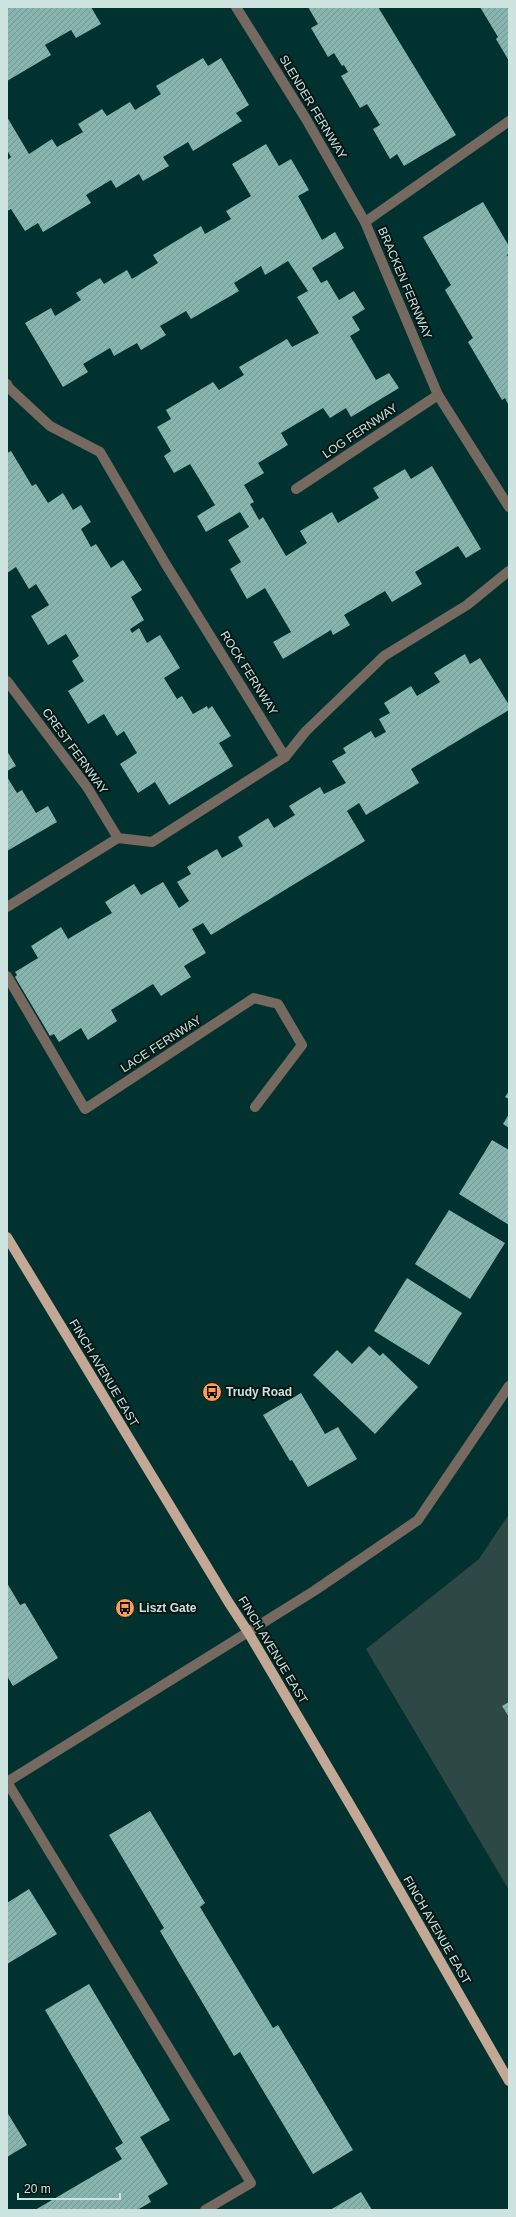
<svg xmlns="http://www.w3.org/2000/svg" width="516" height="2217" viewBox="0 0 516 2217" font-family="Arial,sans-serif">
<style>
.park{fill:#2d4845}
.building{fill:url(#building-hatch)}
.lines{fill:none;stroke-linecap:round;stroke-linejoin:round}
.minor{stroke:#766960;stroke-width:10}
.major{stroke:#c2a895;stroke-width:10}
.labels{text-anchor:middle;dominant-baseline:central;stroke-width:4;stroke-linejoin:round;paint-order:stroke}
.street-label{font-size:12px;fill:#cce3e0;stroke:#051715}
.poi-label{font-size:12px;font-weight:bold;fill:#cce3e0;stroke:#051715;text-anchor:start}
</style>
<defs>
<pattern id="building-hatch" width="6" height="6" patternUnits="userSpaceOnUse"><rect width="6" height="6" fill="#87b4ae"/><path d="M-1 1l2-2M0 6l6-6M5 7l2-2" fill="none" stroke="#749893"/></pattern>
</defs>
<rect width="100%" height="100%" fill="#02322f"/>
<path class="park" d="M509,1514V1890L366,1649L479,1559Z"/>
<g class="building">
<path d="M7,7H91L101,24L76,38L71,30L45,45L51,55L7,81Z"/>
<path d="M308,7H378L456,135L404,166L397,154L390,159L373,129L380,125L367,104L360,108L341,76L348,72L344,65L342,66L334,53L328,57L311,28L318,24Z"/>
<path d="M480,7H509V61L496,39L498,37Z"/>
<path d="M203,58L208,66L221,58L249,105L236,113L242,121L193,151L188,142L163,157L169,166L143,181L139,174L116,188L111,180L86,195L91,203L43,232L38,223L25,231L11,209L7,211V160L11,157L7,150V117L29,154L52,139L57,147L83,132L78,124L102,109L107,116L130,102L135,110L161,94L156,86Z"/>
<path d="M266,144L279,166L291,159L309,190L298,196L322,240L335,232L344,248L312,268L321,283L327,280L339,300L354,291L365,309L352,317L360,330L350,336L376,380L389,373L399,388L351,417L346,408L330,418L323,408L281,433L288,445L258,463L264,473L244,485L254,502L250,504L259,520L263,517L286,556L307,543L300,531L332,512L338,523L379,498L373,488L405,469L411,479L432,466L481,549L466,558L458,546L415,572L422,584L392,602L385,591L344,615L350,625L333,635L331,630L283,659L273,642L291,632L265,588L247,599L230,569L241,562L228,540L249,527L240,512L206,532L197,516L215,505L190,464L174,473L164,456L171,451L157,427L171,419L166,410L213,382L219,390L244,375L239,367L287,339L292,347L319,333L297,297L308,291L288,261L265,275L261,266L234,283L239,291L191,319L186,311L160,326L166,335L141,350L137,343L114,356L110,348L83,364L88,372L63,387L25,323L51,308L55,316L81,300L76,293L100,278L104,284L127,270L132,279L158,263L153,255L201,226L205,234L231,219L226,211L251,196L232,164Z"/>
<path d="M483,202L509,246V253L507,255L509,258V406L505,398L502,400L468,342L473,338L445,290L451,285L423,237Z"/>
<path d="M11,451L32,486L36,484L48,503L63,493L73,510L81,505L91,522L81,529L91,547L96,544L111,568L123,560L142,590L131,597L144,620L130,629L132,633L139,628L147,643L160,635L180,668L164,678L177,699L182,696L193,714L207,706L208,709L212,706L231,736L219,743L233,766L169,805L155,782L138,793L120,764L137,753L124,731L117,736L104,714L88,724L68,691L84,681L72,661L79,656L66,634L48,645L31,616L49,605L36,584L29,589L16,567L7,573V453Z"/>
<path d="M465,654L470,664L480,658L509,705V710L411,769L419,783L366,815L359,803L347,811L365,841L211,935L203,923L192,929L206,953L184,966L191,977L161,996L153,984L111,1010L117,1021L88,1040L81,1028L59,1042L54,1034L50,1036L15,977L17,975L15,972L38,958L31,946L61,927L68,939L112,913L105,902L134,884L141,895L163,882L179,908L189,901L177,882L191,874L187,867L217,849L222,858L243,846L238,837L268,818L274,828L295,815L289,806L320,787L324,794L346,783L332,761L346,753L343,748L371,731L375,738L386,732L379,719L390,713L384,703L411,686L417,696L440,682L434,673Z"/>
<path d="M7,751L16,766L7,771Z"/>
<path d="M7,777L17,793L22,790L36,813L48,806L57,822L7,851Z"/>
<path d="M509,1091V1099L505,1097Z"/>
<path d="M509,1114V1128L503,1124Z"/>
<path d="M492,1140L509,1150V1225L459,1194Z"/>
<path d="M449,1210L505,1243L470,1299L415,1264Z"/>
<path d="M407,1278L462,1313L429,1365L374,1331Z"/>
<path d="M369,1346L380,1356L383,1353L418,1387L375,1434L313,1375L337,1350L352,1364Z"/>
<path d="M301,1393L325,1434L338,1427L357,1459L308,1487L292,1460L290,1461L263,1415Z"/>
<path d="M7,1583L20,1605L25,1603L58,1658L13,1686L7,1676Z"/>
<path d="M509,1702V1717L502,1706Z"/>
<path d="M150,1811L205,1903L200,1907L273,2028L278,2025L353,2150L313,2174L240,2052L234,2056L160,1931L164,1928L109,1835Z"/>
<path d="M29,1889L57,1934L7,1964V1903Z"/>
<path d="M89,1984L170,2120L140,2137L168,2184L148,2196L151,2202L137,2210H35L122,2159L115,2148L123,2143L45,2010Z"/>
<path d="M7,2112L27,2145L7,2157Z"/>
<path d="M361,2192L372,2210H330Z"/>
</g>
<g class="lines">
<g class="minor">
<path d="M236,7L306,119L365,222L438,395L509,507"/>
<path d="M365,222L509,121"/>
<path d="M7,384L9,388L50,426L100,452L165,563L285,757"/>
<path d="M296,489L438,395"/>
<path d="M7,681L87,787L118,838"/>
<path d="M7,907L118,838L152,842L285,757L306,731L384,656L467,605L509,571"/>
<path d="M7,976L85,1109L254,998L278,1004L302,1045L255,1107"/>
<path d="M7,1782L314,1591L418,1520L509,1386"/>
<path d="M7,1782L251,2183L205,2210"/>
</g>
<path class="major" d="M7,1237L229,1603L248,1632L362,1825L509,2081"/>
</g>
<defs>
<symbol id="bus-disc" viewBox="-11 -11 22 22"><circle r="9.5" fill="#fc9e52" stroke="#051715"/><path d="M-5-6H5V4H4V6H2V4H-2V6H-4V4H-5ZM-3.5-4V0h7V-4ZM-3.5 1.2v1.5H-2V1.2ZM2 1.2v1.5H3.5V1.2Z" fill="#111"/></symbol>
</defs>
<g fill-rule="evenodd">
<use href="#bus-disc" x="201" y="1381" width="22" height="22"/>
<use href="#bus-disc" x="114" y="1597" width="22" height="22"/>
</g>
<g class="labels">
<g class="street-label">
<text transform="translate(313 107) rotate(59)">SLENDER FERNWAY</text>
<text transform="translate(405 283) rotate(67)">BRACKEN FERNWAY</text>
<text transform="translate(360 431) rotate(-34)">LOG FERNWAY</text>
<text transform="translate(249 673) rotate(58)">ROCK FERNWAY</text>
<text transform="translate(75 751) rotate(54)">CREST FERNWAY</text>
<text transform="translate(161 1044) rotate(-33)">LACE FERNWAY</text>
<text transform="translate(104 1373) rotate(59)">FINCH AVENUE EAST</text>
<text transform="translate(273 1650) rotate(59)">FINCH AVENUE EAST</text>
<text transform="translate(437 1930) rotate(60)">FINCH AVENUE EAST</text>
</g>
<g class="poi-label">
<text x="226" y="1392">Trudy Road</text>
<text x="139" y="1608">Liszt Gate</text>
</g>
</g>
<rect width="516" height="2217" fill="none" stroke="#cce3e0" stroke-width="16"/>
<path d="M18 2193v6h102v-6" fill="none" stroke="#cce3e0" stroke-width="2"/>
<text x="24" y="2193" font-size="12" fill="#cce3e0" stroke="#051715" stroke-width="3" paint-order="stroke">20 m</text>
</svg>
